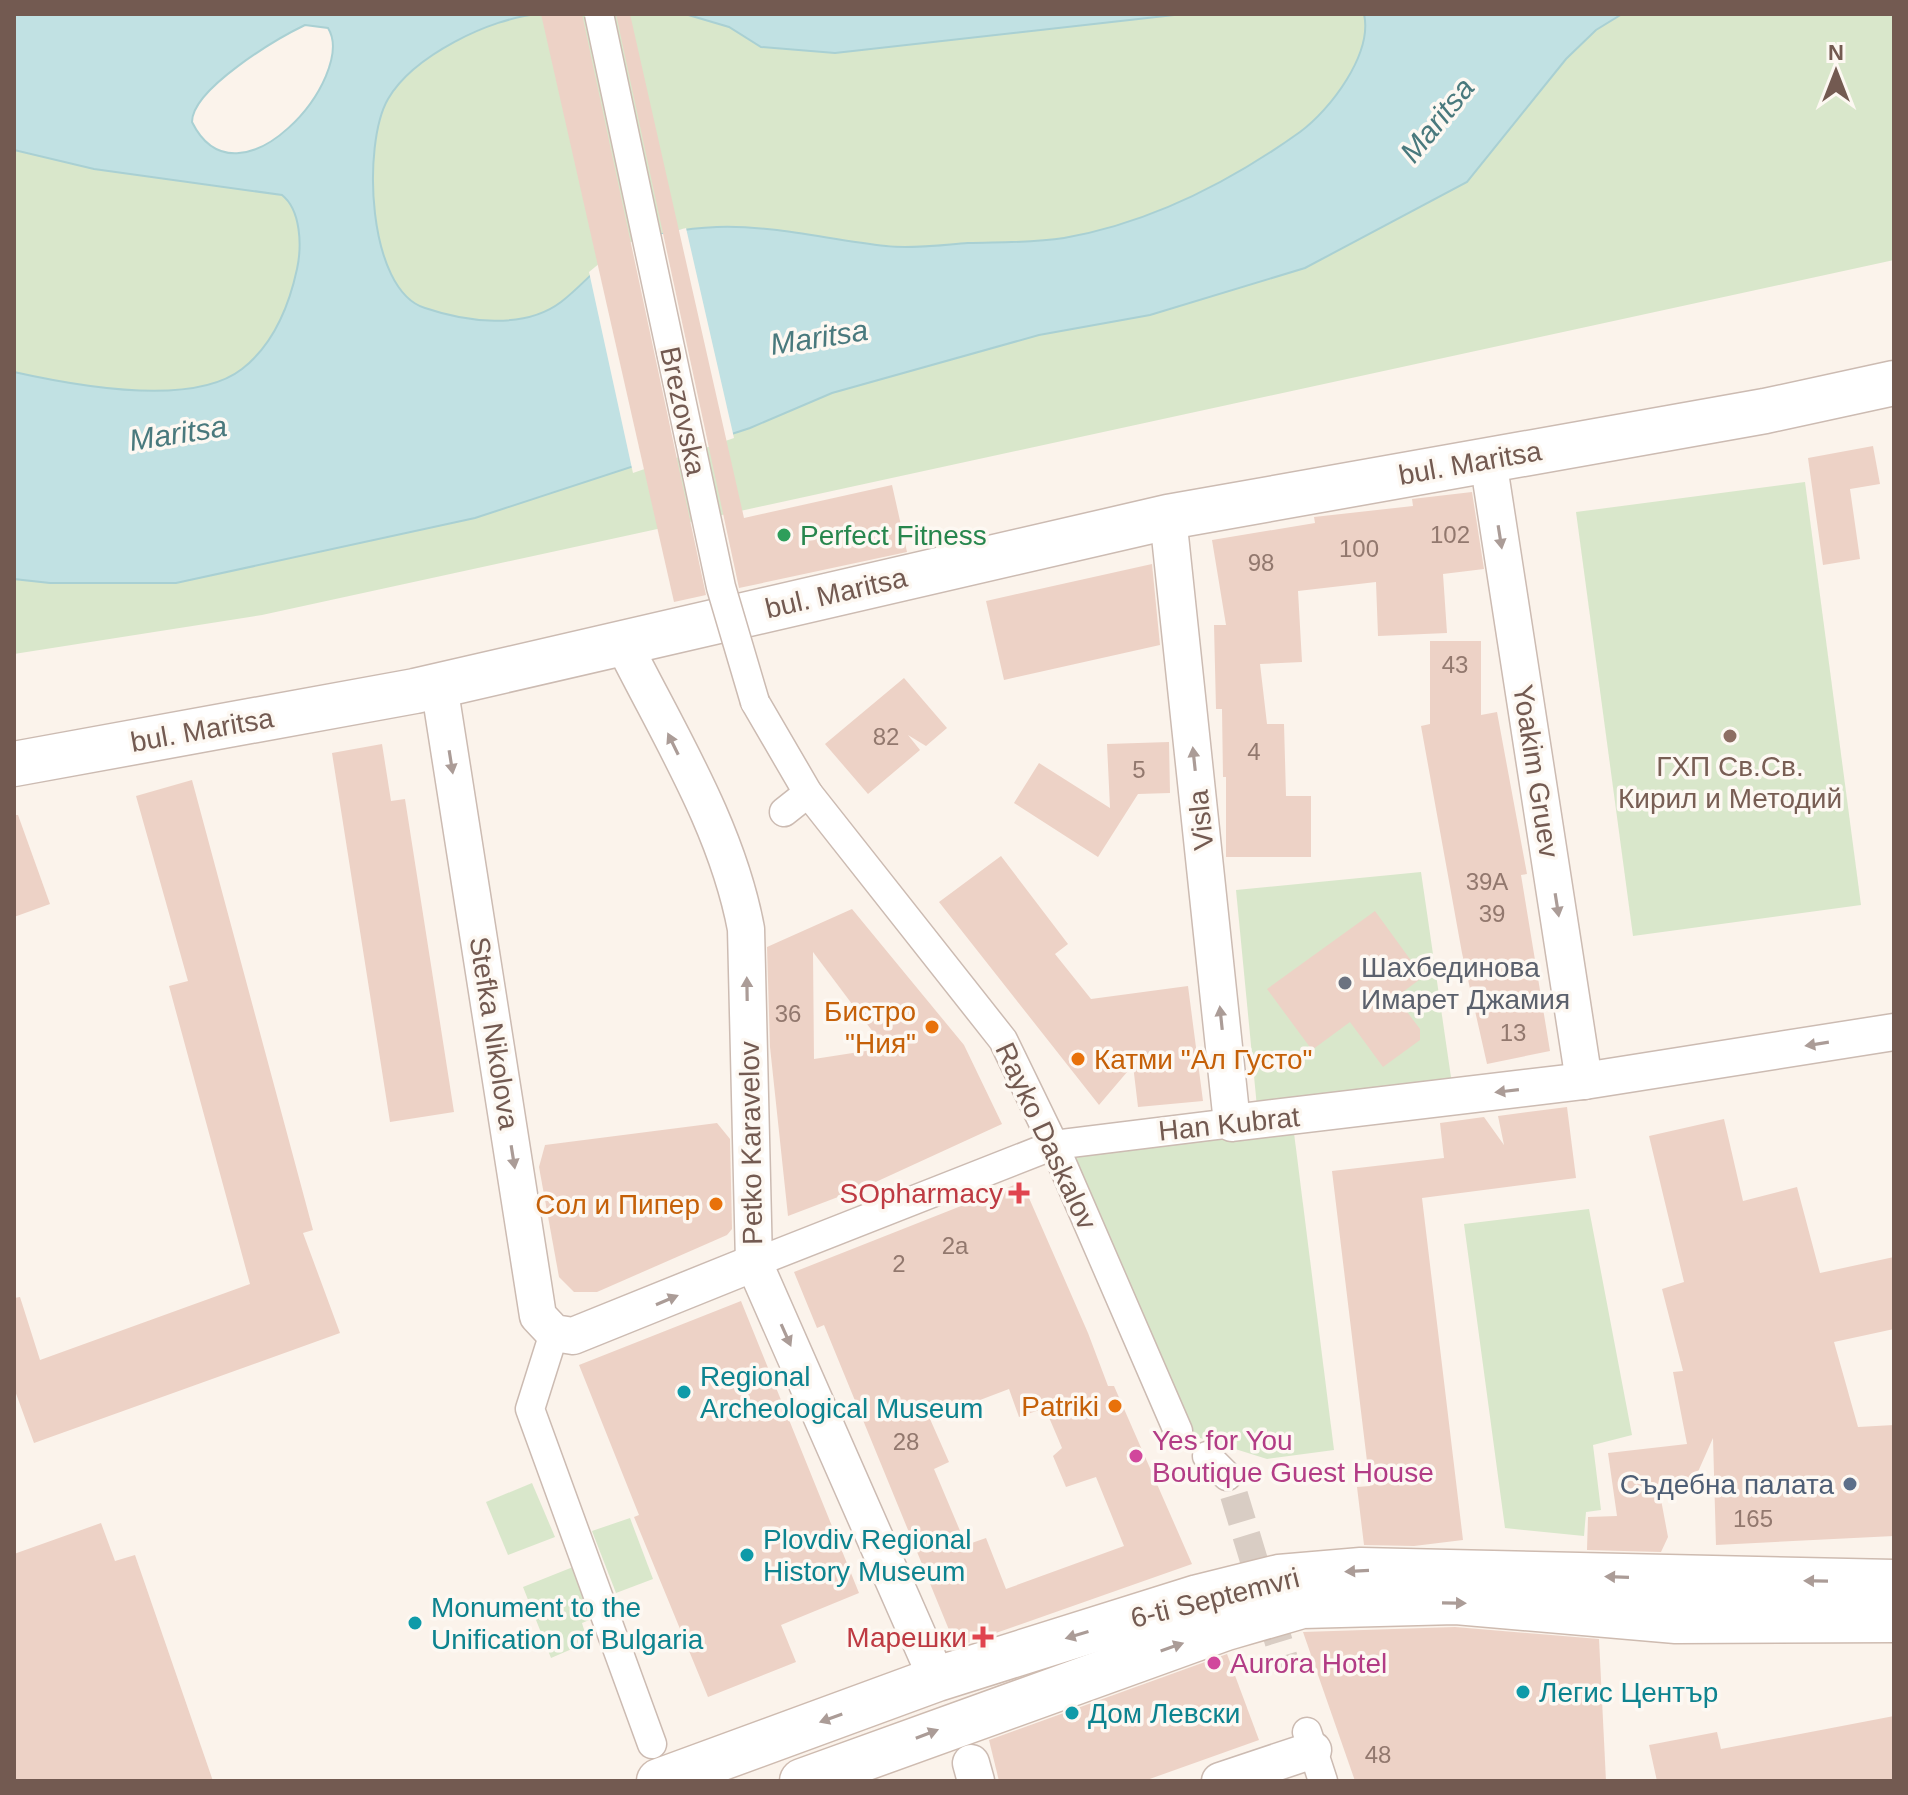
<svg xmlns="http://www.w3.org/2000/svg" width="1908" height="1795" viewBox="0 0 1908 1795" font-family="Arial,sans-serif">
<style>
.green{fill:#d9e7cb}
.water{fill:#c1e1e3;stroke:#a9d0d3;stroke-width:2;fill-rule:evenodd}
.pier{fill:#fbf3eb}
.building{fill:#edd2c6;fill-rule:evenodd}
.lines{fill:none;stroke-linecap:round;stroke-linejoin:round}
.pedestrian-tunnel{stroke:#d9cdc4;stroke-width:28;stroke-dasharray:28 14;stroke-linecap:butt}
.pedestrian-casing{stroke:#ccbbb2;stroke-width:31}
.minor-casing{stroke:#ccbbb2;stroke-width:39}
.tertiary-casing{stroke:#ccbbb2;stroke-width:47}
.secondary-casing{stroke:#cebbb0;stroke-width:47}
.pedestrian{stroke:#fff;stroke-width:28}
.minor{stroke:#fff;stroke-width:36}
.tertiary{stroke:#fff;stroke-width:44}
.secondary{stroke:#fff;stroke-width:44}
.pedestrian-bridge-casing{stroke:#ccbbb2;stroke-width:31;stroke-linecap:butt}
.pedestrian-bridge{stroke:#fff;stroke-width:28}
.oneway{fill:#ab9c97}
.leisure-dot{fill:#2e9e5b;stroke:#fdf8f2;stroke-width:3}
.education-dot{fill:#8d6e63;stroke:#fdf8f2;stroke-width:3}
.worship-dot{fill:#6b7280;stroke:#fdf8f2;stroke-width:3}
.food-dot{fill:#e8710a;stroke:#fdf8f2;stroke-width:3}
.health-dot{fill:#e0444e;stroke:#fdf8f2;stroke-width:3}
.culture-dot{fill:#0f9aa8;stroke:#fdf8f2;stroke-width:3}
.hotel-dot{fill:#d1479c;stroke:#fdf8f2;stroke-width:3}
.service-dot{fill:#5c6f8a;stroke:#fdf8f2;stroke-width:3}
.labels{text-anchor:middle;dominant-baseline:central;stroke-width:7;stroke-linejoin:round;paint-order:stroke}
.number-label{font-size:24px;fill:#92786e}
.street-label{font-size:28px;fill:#735a51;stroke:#fdf8f2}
.leisure-label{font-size:28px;fill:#27864d;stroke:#fdf8f2;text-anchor:start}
.education-label{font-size:28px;fill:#785e54;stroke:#fdf8f2}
.worship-label{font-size:28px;fill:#5b616d;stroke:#fdf8f2;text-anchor:start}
.food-label{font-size:28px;fill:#c56008;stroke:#fdf8f2;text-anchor:end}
.health-label{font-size:28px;fill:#be3a42;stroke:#fdf8f2;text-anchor:end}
.culture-label{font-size:28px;fill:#0d838f;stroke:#fdf8f2;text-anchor:start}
.hotel-label{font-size:28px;fill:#b23c85;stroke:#fdf8f2;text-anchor:start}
.service-label{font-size:28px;fill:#4e5e75;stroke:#fdf8f2;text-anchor:end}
.water-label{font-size:30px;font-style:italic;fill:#49797d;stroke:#fdf8f2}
</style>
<rect width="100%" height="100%" fill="#fbf3eb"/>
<g class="green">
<path d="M539,14H685L835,53L1183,14H1364C1373,54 1330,110 1300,132C1230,182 1150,223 1064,238C1033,243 999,242 968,243C941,245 912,249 886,246C829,240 774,225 717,227C690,228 646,234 623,248C600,263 582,286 561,302C524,330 466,322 425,308C367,290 362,144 388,99C413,56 490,18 539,14Z"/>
<path d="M1622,14H1894V260L262,615L14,654V579L50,583H176L475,518L750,428L832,393L1039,335L1150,315L1400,216L1467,182L1566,59L1596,30Z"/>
<path d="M14,150L94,169L282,195C301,210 302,246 297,269C289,306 273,345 242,369C192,408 72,385 14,372Z"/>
<path d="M1805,482L1861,905L1633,936L1576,512Z"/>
<path d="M1421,872L1452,1084L1257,1107L1236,890Z"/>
<path d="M1292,1117L1334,1450L1267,1459L1178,1431L1054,1145Z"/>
<path d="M1589,1209L1632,1435L1593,1445L1601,1510L1586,1512L1584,1536L1505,1528L1464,1224Z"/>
<path d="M532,1483L555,1537L508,1555L486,1502Z"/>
<path d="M630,1518L653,1579L616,1593L592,1531Z"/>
<path d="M573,1567L594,1618L582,1623L585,1633L577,1637L581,1645L551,1658L523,1587Z"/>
</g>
<g class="water">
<path d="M14,14H539C490,18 413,56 388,99C362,144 367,290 425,308C466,322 524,330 561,302C582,286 600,263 623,248C646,234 690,228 717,227C774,225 829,240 886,246C912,249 941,245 968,243C999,242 1033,243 1064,238C1150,223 1230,182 1300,132C1330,110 1373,54 1364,14H1622L1596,30L1566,59L1467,182L1305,268L1150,315L1039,335L832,393L750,428L475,518L176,583H50L14,579V372C72,385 192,408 242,369C273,345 289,306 297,269C302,246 301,210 282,195L94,169L14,150ZM305,25L328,28C358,76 238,215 192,122C192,89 276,39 305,25Z"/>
<path d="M685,14H1183L835,53L761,47L729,27Z"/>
</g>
<path class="pier" d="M686,228L734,438L633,473L589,272L623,244Z"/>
<g class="building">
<path d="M541,14H582L706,595L674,602Z"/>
<path d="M616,14H630L744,518L892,485L907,552L739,588Z"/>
<path d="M1873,446L1880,484L1850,489L1860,559L1823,565L1808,458Z"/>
<path d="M1472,492L1484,569L1443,574L1447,633L1378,636L1376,582L1298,591L1302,662L1260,664L1267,724H1284L1286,796H1311V857H1226V777H1223L1222,709H1216L1214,625H1226L1212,540L1315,523L1314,517L1413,506L1412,499Z"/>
<path d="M1152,564L1160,645L1004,680L986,601Z"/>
<path d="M1430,641H1481V715L1497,712L1527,874L1521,875L1550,1051L1487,1064L1462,953L1421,726L1430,724Z"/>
<path d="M904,678L947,728L926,746L908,735L920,750L868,794L825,744Z"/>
<path d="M1169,742L1170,793L1138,794L1098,857L1014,803L1039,763L1110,808L1107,744Z"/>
<path d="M382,744L391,801L405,799L454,1112L390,1122L332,753Z"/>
<path d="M192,780L313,1230L303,1233L340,1333L34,1443L14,1388V1298L20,1297L40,1360L250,1284L169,986L188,981L136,796Z"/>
<path d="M14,815H18L50,904L14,917Z"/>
<path d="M1001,856L1068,944L1055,954L1091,999L1188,986L1203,1101L1138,1107L1133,1065L1099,1105L939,902Z"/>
<path d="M852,909L964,1045L1002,1124L867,1186L788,1216L770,1047L767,947ZM813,952L885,1048L814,1059Z"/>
<path d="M1375,911L1423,977L1396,997L1420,1029V1040L1383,1067L1350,1022L1312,1050L1267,989Z"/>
<path d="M1567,1107L1576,1178L1422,1198L1463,1540L1414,1546L1364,1545L1357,1487L1370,1486L1332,1171L1444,1158L1440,1123L1484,1117L1504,1145L1498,1116Z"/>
<path d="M1724,1119L1743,1201L1797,1187L1820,1273L1894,1257V1329L1834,1342L1858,1427L1894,1425V1536L1716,1545L1713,1438L1693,1483L1659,1489L1668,1537L1661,1552L1587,1550L1588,1517L1617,1516L1608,1453L1687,1444L1673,1372L1683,1371L1662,1289L1684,1282L1649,1136Z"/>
<path d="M717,1123L730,1139L732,1229L727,1235L597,1292H574L559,1277L539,1167L545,1145Z"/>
<path d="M1022,1182L1088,1333L1108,1386H1114L1192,1564L956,1647L824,1325L817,1328L794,1272ZM1009,1389L1019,1417L1045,1408L1062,1448L1053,1456L1066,1487L1096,1477L1124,1546L1006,1589L986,1538L966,1545L934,1469L949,1462L930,1419Z"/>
<path d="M741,1301L859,1593L781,1625L796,1662L708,1697L634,1517L639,1515L579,1365Z"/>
<path d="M101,1523L115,1561L135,1555L213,1781H14V1554Z"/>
<path d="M1455,1627L1599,1639L1606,1781H1355L1303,1632Z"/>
<path d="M1227,1654L1259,1740L1144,1781H999L989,1740Z"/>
<path d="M1894,1716V1781H1657L1649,1745L1717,1732L1721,1749Z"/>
</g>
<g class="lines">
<path class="pedestrian-tunnel" d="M1234,1495L1287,1669"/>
<defs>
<g id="pedestrian">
<path d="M755,702L808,793L1003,1040L1054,1145L1178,1431"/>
<path d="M784,812L808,793"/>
<path d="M754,1263L1054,1145L1232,1123"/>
<path d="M554,1333L530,1409L652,1744"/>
<path d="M1207,1456L1227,1476"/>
<path d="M1307,1732L1323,1781"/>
</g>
<g id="minor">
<path d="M1488,460L1584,1081"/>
<path d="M1168,517L1232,1123L1584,1081L1894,1032"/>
<path d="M623,643C669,735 727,827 746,929L754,1263L937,1679"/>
<path d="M439,685L538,1316L554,1333L573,1336L754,1263"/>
<path d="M971,1763L976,1781"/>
<path d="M1220,1781L1313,1750"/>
</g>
<path id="tertiary" d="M14,764L415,691L1168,517L1765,411L1894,383"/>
<g id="secondary">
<path d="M659,1781L937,1679L1198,1597L1279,1577L1361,1570L1894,1582"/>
<path d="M802,1781L1226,1628L1302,1606L1456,1602L1676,1621L1894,1620"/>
</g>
</defs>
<use href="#pedestrian" class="pedestrian-casing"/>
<use href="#minor" class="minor-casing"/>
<use href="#tertiary" class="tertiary-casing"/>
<use href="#secondary" class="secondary-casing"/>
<use href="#pedestrian" class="pedestrian"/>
<use href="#minor" class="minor"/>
<use href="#tertiary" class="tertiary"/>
<use href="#secondary" class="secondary"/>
<defs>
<path id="pedestrian-bridge" d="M599,14L721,587L755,702"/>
</defs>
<use href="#pedestrian-bridge" class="pedestrian-bridge-casing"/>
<use href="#pedestrian-bridge" class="pedestrian-bridge"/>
</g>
<defs><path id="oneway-solid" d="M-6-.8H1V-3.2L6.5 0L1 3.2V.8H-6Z" transform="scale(2)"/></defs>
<g class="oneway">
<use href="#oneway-solid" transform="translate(1500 537) rotate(81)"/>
<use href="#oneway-solid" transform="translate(673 744) rotate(-116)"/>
<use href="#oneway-solid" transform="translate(1194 759) rotate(-96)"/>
<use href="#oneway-solid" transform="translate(451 762) rotate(81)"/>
<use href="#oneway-solid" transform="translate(1557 905) rotate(81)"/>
<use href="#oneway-solid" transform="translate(747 989) rotate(-91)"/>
<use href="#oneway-solid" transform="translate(1221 1018) rotate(-96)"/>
<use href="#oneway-solid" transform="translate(1817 1044) rotate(171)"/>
<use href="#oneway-solid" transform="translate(1507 1091) rotate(173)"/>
<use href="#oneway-solid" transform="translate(513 1157) rotate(81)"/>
<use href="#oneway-solid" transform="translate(667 1300) rotate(-23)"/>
<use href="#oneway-solid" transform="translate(786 1335) rotate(66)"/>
<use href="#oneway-solid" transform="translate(1357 1571) rotate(177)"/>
<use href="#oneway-solid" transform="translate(1617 1577) rotate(-178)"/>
<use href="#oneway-solid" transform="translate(1816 1581) rotate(-179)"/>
<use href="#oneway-solid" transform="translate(1454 1603) rotate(1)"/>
<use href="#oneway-solid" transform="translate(1077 1635) rotate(163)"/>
<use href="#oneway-solid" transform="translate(1172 1647) rotate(-19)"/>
<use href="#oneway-solid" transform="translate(831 1718) rotate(160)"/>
<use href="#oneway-solid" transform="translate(927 1734) rotate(-21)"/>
</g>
<circle class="leisure-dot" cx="784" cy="535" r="8"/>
<circle class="education-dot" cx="1730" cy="736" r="8"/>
<circle class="worship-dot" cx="1345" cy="983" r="8"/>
<g class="food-dot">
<circle cx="932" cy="1027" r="8"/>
<circle cx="1078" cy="1059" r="8"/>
<circle cx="716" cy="1204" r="8"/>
<circle cx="1115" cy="1406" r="8"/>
</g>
<g class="health-dot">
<path d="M1015 1181h8v8h8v8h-8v8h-8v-8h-8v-8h8z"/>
<path d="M979 1625h8v8h8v8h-8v8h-8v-8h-8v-8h8z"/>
</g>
<g class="culture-dot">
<circle cx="684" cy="1392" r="8"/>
<circle cx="747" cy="1555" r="8"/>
<circle cx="415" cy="1623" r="8"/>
<circle cx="1523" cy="1692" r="8"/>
<circle cx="1072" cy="1713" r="8"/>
</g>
<g class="hotel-dot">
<circle cx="1136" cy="1456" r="8"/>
<circle cx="1214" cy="1663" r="8"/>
</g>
<circle class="service-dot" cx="1850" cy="1484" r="8"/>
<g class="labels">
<g class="number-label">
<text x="1450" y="534">102</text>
<text x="1359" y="548">100</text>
<text x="1261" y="562">98</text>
<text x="1455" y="664">43</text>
<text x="886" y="736">82</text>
<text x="1254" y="751">4</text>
<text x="1139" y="769">5</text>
<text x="1487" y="881">39А</text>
<text x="1492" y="913">39</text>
<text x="788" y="1013">36</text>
<text x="1513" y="1032">13</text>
<text x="955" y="1245">2a</text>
<text x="899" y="1263">2</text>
<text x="906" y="1441">28</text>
<text x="1753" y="1518">165</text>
<text x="1378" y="1754">48</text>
</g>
<g class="street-label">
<text transform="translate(683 411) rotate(78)">Brezovska</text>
<text transform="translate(1470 463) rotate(-10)">bul. Maritsa</text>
<text transform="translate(836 593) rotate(-13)">bul. Maritsa</text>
<text transform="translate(202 730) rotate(-10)">bul. Maritsa</text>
<text transform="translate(1536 771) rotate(81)">Yoakim Gruev</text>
<text transform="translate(1201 820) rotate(-96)">Visla</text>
<text transform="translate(494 1033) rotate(81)">Stefka Nikolova</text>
<text transform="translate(1229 1124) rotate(-6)">Han Kubrat</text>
<text transform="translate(1046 1136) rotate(65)">Rayko Daskalov</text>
<text transform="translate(751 1143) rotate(-91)">Petko Karavelov</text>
<text transform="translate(1215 1598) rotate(-14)">6-ti Septemvri</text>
</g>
<g class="leisure-label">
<text x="800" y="535">Perfect Fitness</text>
</g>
<g class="education-label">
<text x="1730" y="766">ГХП Св.Св.<tspan x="1730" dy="32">Кирил и Методий</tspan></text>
</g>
<g class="worship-label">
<text x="1361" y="967">Шахбединова<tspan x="1361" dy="32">Имарет Джамия</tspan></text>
</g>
<g class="food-label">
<text x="916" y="1011">Бистро<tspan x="916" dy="32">"Ния"</tspan></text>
<text x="1094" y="1059" text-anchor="start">Катми "Ал Густо"</text>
<text x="700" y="1204">Сол и Пипер</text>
<text x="1099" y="1406">Patriki</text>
</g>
<g class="health-label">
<text x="1003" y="1193">SOpharmacy</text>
<text x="967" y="1637">Марешки</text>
</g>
<g class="culture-label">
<text x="700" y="1376">Regional<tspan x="700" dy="32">Archeological Museum</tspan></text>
<text x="763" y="1539">Plovdiv Regional<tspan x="763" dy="32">History Museum</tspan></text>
<text x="431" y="1607">Monument to the<tspan x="431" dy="32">Unification of Bulgaria</tspan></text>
<text x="1539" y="1692">Легис Център</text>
<text x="1088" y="1713">Дом Левски</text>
</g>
<g class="hotel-label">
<text x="1152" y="1440">Yes for You<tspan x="1152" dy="32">Boutique Guest House</tspan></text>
<text x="1230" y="1663">Aurora Hotel</text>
</g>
<g class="service-label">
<text x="1834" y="1484">Съдебна палата</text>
</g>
<g class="water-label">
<text transform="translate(1437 120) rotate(-51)">Maritsa</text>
<text transform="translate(819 337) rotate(-9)">Maritsa</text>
<text transform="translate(178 433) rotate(-9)">Maritsa</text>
</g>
</g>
<rect width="1908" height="1795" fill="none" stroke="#735a51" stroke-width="32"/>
<g transform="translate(1836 72)" stroke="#fdf8f2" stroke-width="6" paint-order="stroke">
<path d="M0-6L14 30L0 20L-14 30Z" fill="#735a51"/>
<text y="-12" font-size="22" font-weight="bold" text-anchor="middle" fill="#735a51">N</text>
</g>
</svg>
